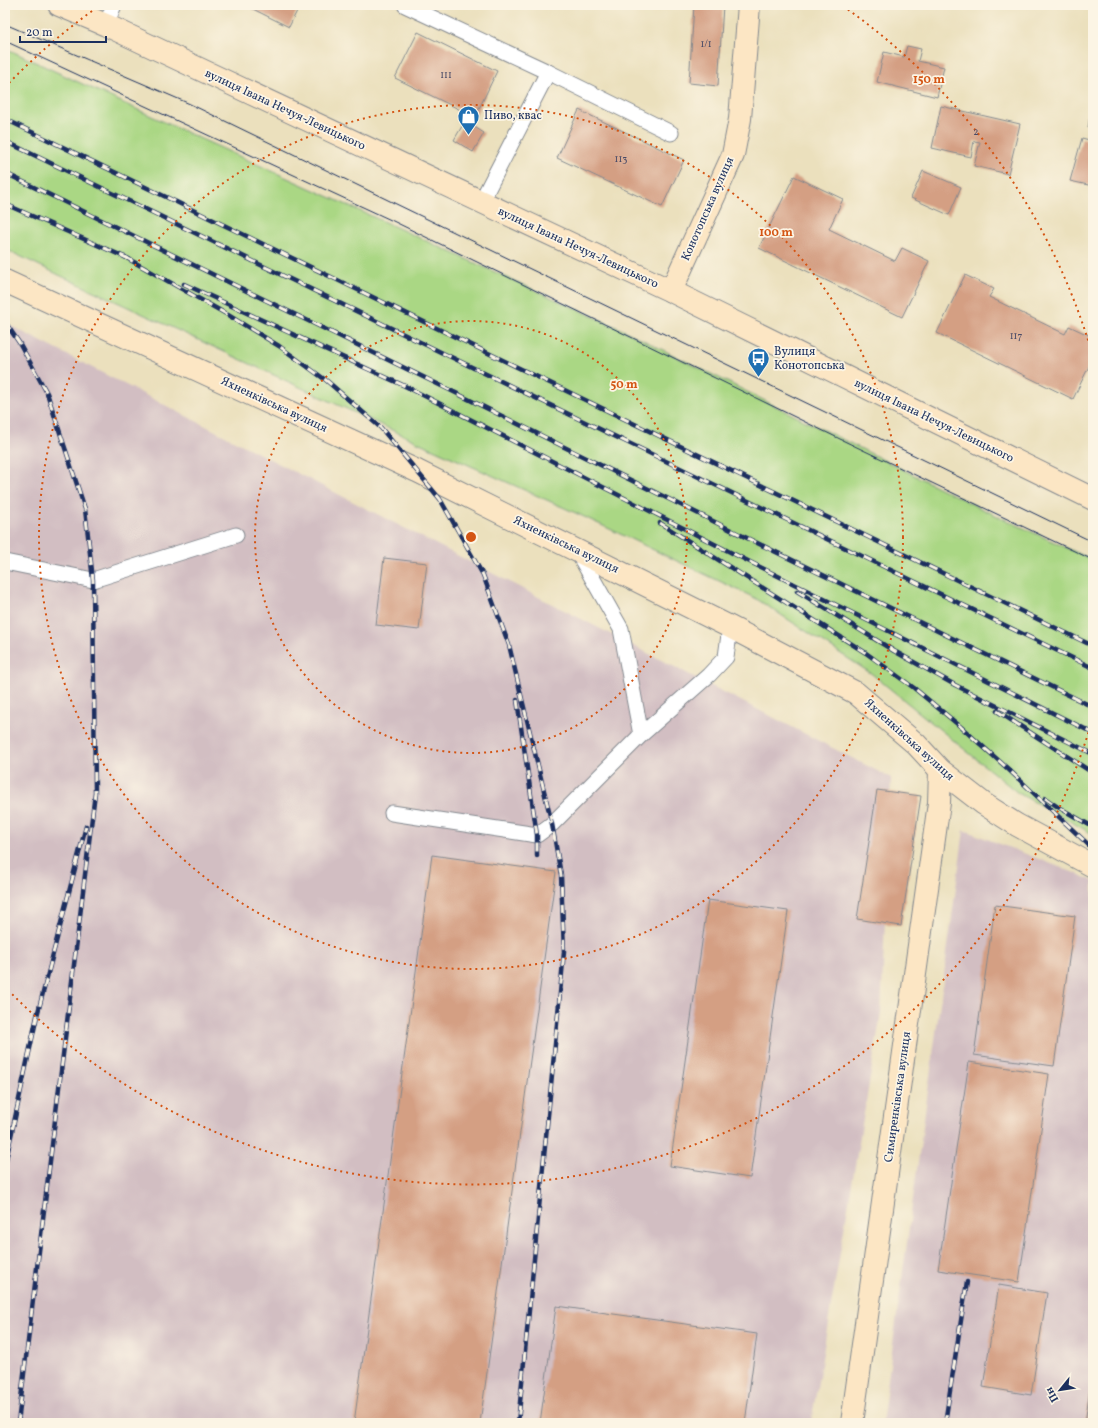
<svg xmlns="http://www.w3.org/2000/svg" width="1098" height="1428" viewBox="0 0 1098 1428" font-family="Vollkorn,serif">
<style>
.industrial{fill:#d2bec2}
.green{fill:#aad784;stroke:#628371}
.building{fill:#d49f83}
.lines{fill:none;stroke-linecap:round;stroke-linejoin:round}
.lane-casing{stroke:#83888e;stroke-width:17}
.secondary-casing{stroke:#83888e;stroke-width:24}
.lane{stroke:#fff;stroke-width:15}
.secondary{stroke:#fce6c4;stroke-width:22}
.tram{stroke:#1b2f5e;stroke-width:1}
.rail-casing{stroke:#1b2f5e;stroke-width:4.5}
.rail{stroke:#fcf5e5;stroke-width:3;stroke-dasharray:9;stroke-linecap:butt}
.ring{fill:none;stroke:#d45514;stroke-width:2;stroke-dasharray:2 4}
.labels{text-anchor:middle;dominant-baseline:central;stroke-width:3.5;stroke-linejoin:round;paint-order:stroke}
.number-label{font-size:10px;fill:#494b67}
.street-label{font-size:12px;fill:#1b2f5e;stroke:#fcf5e5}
.poi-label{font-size:12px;fill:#1b2f5e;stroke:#fcf5e5;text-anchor:start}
.centre{fill:#d45514;stroke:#fcf5e5;stroke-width:2}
.ring-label{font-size:12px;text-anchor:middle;font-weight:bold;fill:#d45514;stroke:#fcf5e5;stroke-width:3.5;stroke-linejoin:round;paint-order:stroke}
</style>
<rect width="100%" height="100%" fill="#fcf5e5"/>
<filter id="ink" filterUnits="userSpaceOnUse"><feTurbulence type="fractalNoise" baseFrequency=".025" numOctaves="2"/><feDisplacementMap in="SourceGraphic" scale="8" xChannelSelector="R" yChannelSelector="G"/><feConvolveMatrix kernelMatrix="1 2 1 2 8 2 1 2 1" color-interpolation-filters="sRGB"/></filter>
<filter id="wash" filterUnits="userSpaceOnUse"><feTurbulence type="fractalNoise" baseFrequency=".012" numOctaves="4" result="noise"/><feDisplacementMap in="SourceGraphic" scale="16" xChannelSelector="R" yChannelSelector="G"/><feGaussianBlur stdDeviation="0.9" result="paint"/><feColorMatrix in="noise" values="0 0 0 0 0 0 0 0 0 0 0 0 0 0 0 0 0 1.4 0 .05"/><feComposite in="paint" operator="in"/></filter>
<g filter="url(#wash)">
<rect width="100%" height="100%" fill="#ebe0bd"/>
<g class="industrial">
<path d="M5,323L891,778L881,1014L811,1423H5Z"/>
<path d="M964,830L1080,875L1093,881V1423H882Z"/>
</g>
<path class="green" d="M5,48L188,133L623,330L976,506L1093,560V834L1018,793L872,674L755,598L578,514L422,444L59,275L5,249Z"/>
<g id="blocks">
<g class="building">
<path d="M245,5H300L289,27Z"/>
<path d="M694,5H723L718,86L689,83Z"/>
<path d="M418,32L497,71L475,117L395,78Z"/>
<path d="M907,46L921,49L918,61L944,67L937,97L877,82L884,52L904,57Z"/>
<path d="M1092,102H1093V129L1088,128Z"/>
<path d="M941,106L1020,124L1008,174L974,166L980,142L974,141L971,157L932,148Z"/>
<path d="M579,110L684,160L662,207L557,158Z"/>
<path d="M465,121L484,133L473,152L454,140Z"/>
<path d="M1082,138L1093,141V186L1070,181Z"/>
<path d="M923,171L961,187L949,215L911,198Z"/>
<path d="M794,176L843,199L829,229L895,261L902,248L929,261L902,317L759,248Z"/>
<path d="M965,275L994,289L989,297L1065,334L1069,326L1093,337V358L1073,399L937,333Z"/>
<path d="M384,558L427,563L419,630L376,625Z"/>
<path d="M877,790L921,796L901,926L857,919Z"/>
<path d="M432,855L556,872L480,1423H354Z"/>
<path d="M708,900L788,911L750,1178L670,1166Z"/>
<path d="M995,905L1075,916L1054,1066L974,1055Z"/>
<path d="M969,1062L1049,1074L1019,1282L938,1270Z"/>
<path d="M999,1285L1047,1293L1031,1395L983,1387Z"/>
<path d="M556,1306L757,1334L745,1423H540Z"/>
<path d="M1092,1374L1093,1423H1085Z"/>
</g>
</g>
</g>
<g filter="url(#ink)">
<use href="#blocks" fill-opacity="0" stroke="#83888e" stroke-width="1"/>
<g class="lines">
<defs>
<g id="lane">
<path d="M405,5L548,72"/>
<path d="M106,25L114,5"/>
<path d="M481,202L548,72L671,133"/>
<path d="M577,551L621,629L641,735"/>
<path d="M5,562L93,580L236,535"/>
<path d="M392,813L537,835L552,824L641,735L709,675L726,657L730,627"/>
</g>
<g id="secondary">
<path d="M59,5L106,25L671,291L1093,499"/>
<path d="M5,281L417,471L730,627L856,693L916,744L940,770L984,804L1017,825L1093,866"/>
<path d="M671,291L733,155L740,119L749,5"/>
<path d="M852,1423L939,803L940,770"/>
</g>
</defs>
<use href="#lane" class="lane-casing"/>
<use href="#secondary" class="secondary-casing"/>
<use href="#lane" class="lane"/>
<use href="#secondary" class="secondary"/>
<g class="tram">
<path d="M5,24L190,104L1093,542"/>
<path d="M5,41L393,221L840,439L1093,560"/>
</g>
<defs>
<g id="rail">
<path d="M5,119L1093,646"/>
<path d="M5,141L1093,668"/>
<path d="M5,173L460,395L745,537L1093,707"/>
<path d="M5,204L129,259"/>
<path d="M125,257L228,315L279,346L327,381L381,428L440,499L483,575L509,645L552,824L561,875L564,952L518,1423"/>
<path d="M184,284L407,387L740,557L1093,733"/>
<path d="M5,322L20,344L47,393L85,509L93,580L95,793L18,1423"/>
<path d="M660,523L866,653L914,688L961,727L1007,768L1093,849"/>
<path d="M797,591L894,651L955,685L1093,754"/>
<path d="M517,700L537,835V856"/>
<path d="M997,711L1093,773"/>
<path d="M1045,798L1058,807L1093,827"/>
<path d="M5,1164L37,1016L86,826"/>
<path d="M945,1423L967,1282"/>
</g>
</defs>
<use href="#rail" class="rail-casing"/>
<use href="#rail" class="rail"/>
</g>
</g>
<g class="ring">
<circle cx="471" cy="537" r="216"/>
<circle cx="471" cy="537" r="432"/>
<path d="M1092 721A648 648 0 0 1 9 991M9 83A648 648 0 0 1 99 6M843 6A648 648 0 0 1 1092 353"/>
</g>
<defs>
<symbol id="shop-pin" viewBox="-11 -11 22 30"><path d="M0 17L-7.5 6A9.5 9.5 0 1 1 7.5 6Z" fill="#1f6fb2" stroke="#fcf5e5"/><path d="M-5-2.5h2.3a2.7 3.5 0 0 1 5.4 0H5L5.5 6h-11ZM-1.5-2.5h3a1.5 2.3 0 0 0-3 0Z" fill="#fff"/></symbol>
<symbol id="bus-pin" viewBox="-11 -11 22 30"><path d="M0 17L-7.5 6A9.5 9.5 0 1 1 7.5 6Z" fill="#1f6fb2" stroke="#fcf5e5"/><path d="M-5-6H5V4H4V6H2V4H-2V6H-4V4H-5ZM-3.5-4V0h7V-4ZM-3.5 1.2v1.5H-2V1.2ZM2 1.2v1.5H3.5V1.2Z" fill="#fff"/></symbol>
</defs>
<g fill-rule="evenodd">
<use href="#shop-pin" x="456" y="104" width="25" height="34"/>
<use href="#bus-pin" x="746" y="346" width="25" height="34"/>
</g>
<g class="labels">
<g class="number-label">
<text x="706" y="44">1/1</text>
<text x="446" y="75">111</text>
<text x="976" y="132">2</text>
<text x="621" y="159">113</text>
<text x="1016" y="336">117</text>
</g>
<g class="street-label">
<text transform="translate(285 110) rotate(25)">вулиця Івана Нечуя-Левицького</text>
<text transform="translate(708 209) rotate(-66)">Конотопська вулиця</text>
<text transform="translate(578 248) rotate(25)">вулиця Івана Нечуя-Левицького</text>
<text transform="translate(274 405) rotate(25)">Яхненківська вулиця</text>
<text transform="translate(934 421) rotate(26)">вулиця Івана Нечуя-Левицького</text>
<text transform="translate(566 545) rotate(26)">Яхненківська вулиця</text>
<text transform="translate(909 740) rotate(42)">Яхненківська вулиця</text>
<text transform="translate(898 1097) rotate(-82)">Симиренківська вулиця</text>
</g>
<g class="poi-label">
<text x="484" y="116">Пиво, квас</text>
<text x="774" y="352">Вулиця<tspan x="774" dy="14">Конотопська</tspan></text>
</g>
</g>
<circle cx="471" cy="537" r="6" class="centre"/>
<g class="ring-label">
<text x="929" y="83">150 m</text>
<text x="776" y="236">100 m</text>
<text x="624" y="388">50 m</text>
</g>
<rect width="1098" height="1428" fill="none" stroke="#fcf5e5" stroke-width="20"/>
<g transform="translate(1060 1390) rotate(240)" stroke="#fcf5e5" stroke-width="3" paint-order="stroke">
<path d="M0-3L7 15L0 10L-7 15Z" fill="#1b2f5e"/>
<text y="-6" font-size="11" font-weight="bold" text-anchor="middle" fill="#1b2f5e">Пн</text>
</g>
<path d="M20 36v6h86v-6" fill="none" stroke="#1b2f5e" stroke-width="2"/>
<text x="26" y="36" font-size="12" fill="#1b2f5e" stroke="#fcf5e5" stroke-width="3" paint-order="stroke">20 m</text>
</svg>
